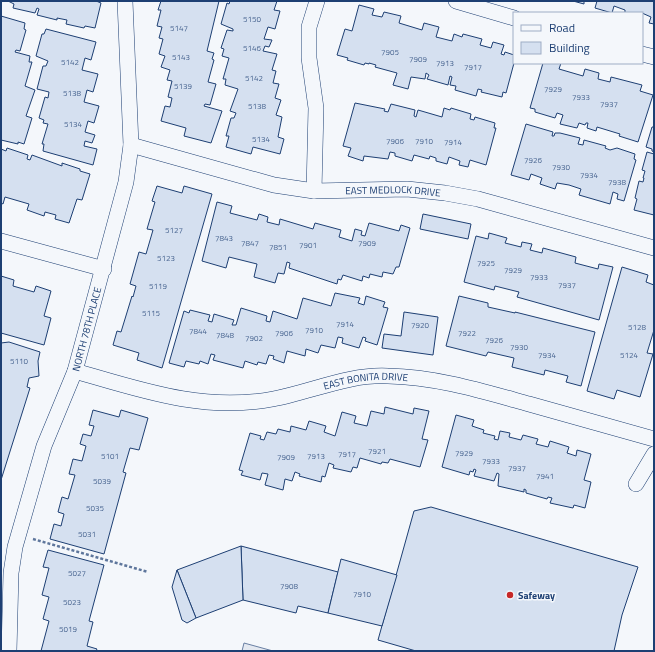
<svg xmlns="http://www.w3.org/2000/svg" width="655" height="652" viewBox="0 0 655 652" font-family="'Titillium Web',sans-serif">
<style>
.parking{fill:#e3e8f0;stroke:#687fa3}
.building{fill:#d5e0f0;stroke:#1d3f73}
.lines{fill:none;stroke-linecap:round;stroke-linejoin:round}
.minor-casing{stroke:#1d3f73;stroke-width:16}
.path{stroke:#5e769c;stroke-width:2.5;stroke-dasharray:3 2;stroke-linecap:butt}
.minor{stroke:#f4f7fb;stroke-width:15}
.poi-dot{fill:#c62828;stroke:#f4f7fb;stroke-width:1.5}
.labels{text-anchor:middle;dominant-baseline:central;stroke-width:3;stroke-linejoin:round;paint-order:stroke}
.number-label{font-size:8px;fill:#4b6792}
.street-label{font-size:10px;fill:#1d3f73;stroke:#f4f7fb}
.poi-label{font-size:10px;font-weight:bold;fill:#1d3f73;stroke:#f4f7fb;text-anchor:start}
</style>
<rect width="100%" height="100%" fill="#f4f7fb"/>
<path class="parking" d="M244,643L273,651H242Z"/>
<g class="building">
<path d="M8,1H96L101,3L95,28L85,26L84,28L66,24L67,20L57,18V20L37,15L39,9L37,8L35,13L13,8L14,4Z"/>
<path d="M161,1H219L207,51L214,53L212,59L214,60L208,82L216,84L210,105L205,104L204,106L222,111L211,143L184,136L186,128L161,121L165,106L170,107L172,98L168,97L172,81L167,80L170,70L161,67L165,56L159,54L163,39L159,38L162,27L157,26L161,10H158Z"/>
<path d="M230,1H277L274,10L280,11L275,29L268,27L264,39L272,40L269,47L265,46L263,51L277,54L272,70L276,71L273,83L279,84L275,98L281,100L276,115L282,117L278,137L284,139L280,154L253,147L251,154L226,147L229,136H226L231,118H234L236,113L230,111L238,89L225,85L226,79H223L229,58L222,56L224,49L221,48L227,30L233,31V29L221,24L227,3L229,4Z"/>
<path d="M573,1H584V4Z"/>
<path d="M597,1H654V24L649,23L651,17L642,13H625V10L614,6L612,13L595,8Z"/>
<path d="M359,5L374,9L372,15L382,17L384,12L401,16L399,23L422,30L424,23L439,27L436,37L452,41L454,34L462,37L463,34L482,39L480,45L491,48L493,42L504,45L501,54L504,55L505,52L514,55V63L506,93L503,92L502,97L481,92L482,90L478,89L476,96L455,90L456,86L450,85L452,77L450,76L448,85L427,79L429,75L426,73L425,79L411,77L408,89L393,85L397,73L375,67L376,65L369,63V64L365,63L364,65L347,60L348,58L337,55L345,29L352,31Z"/>
<path d="M1,16L25,23L24,29L26,30L20,51L16,50L15,52L30,56L29,62H32L25,86L35,90L26,116L32,118L24,144L18,142V144L1,140Z"/>
<path d="M46,29L96,42L91,60L85,58L82,70L98,74L93,92L87,90L84,102L99,106L94,123L88,121L85,132L95,135L92,143L85,141L84,146L97,149L93,165L43,151L44,144H42L48,124L43,123L44,120L39,118L45,97L48,98L49,92L37,89L43,66H46L48,61L36,56L42,34H44Z"/>
<path d="M543,63H561L559,69L583,76L585,69L599,73L598,79L610,82L611,77L642,85L640,91L653,95L638,142L619,136L620,134L597,127L596,131L587,128L588,123H586L585,125L579,123L577,128L560,124L563,115L557,113L555,118L535,112V109L530,108Z"/>
<path d="M355,103L385,109L384,111L388,112L391,104L415,110L414,116L416,117L418,110L442,117L444,108L450,110L451,108L471,114L470,119L474,120L475,117L495,123L494,128H496L486,165L470,160L468,167L459,165L460,161L449,157L447,164L436,161V158L430,156L429,159L414,155L412,161L395,156V153L390,152L388,159L364,156L363,161L348,156L351,148L343,146Z"/>
<path d="M526,124L553,132L552,136H554L555,133H560L580,138L578,144L583,145L584,140L606,146L605,148L610,150L617,148L635,154L634,159L636,160L624,201L617,199L618,194L613,192L610,204L579,195L581,189L569,185L557,183L555,189L540,184L542,178L531,174L529,180L511,175Z"/>
<path d="M652,127H654V152L652,151V149L646,147Z"/>
<path d="M7,148L28,155L27,159L30,160L32,155L62,166V163L80,169V171L90,174L82,200L77,199L69,223L55,219L56,215L45,212L44,216L27,210L29,204L5,197L3,204L1,203V149L6,151Z"/>
<path d="M647,152L654,154V215L634,210L637,199L635,198L639,181L643,182L644,178H643L645,171L642,170Z"/>
<path d="M157,186L182,193L184,186L212,194L162,368L137,360L139,353L113,345L117,331L121,332L132,296L133,297L136,286L130,284L139,252L146,254L153,230L147,229L155,202L152,201Z"/>
<path d="M217,202L232,206L230,213L257,220L259,214L268,217L267,222L279,225L280,219L313,229L315,223L341,230L339,237L352,241L355,229L362,231L361,235L365,236L369,223L399,231L401,225L410,228L399,267H396L393,274L383,272L382,277L370,274L369,278L363,276L362,281L343,275L341,280L338,279L337,284L289,268L290,263L287,262L284,274L278,273L275,283L254,277L257,264L229,257L226,268L202,261Z"/>
<path d="M423,214L471,224L468,239L420,229Z"/>
<path d="M489,233L507,238L505,243L521,247L522,242L532,244L530,250L542,253L543,248L576,257L575,263L598,269L599,264L613,267L599,320L517,297L519,292L495,286L494,290L464,282L476,236L488,239Z"/>
<path d="M622,267L648,275L646,282L654,285V330L647,353L653,354L640,397L617,390L614,399L587,391Z"/>
<path d="M1,276L14,280L13,286L34,292L36,286L51,291L44,316L51,318L44,345L1,333Z"/>
<path d="M335,293L360,298L358,303L364,305L366,296L385,302L383,307L388,308L377,345L365,341L366,338L363,337L359,348L342,343L343,338L338,337L335,348L321,345L318,353L306,349L305,356L287,351L284,363L273,359L274,356L269,355L266,364L258,362L257,365L245,361L243,368L213,360L215,355L211,354L208,364L200,361L199,364L186,361L184,367L169,363L184,311L189,313L190,310L210,315L208,321L212,322L214,314L234,320L232,325H236L241,308L267,316L266,321L270,322L273,311L297,319L303,298L331,306Z"/>
<path d="M459,296L488,303V307L515,313V312L595,332L581,386L566,382L568,376L545,370L544,375L512,367L514,358L488,352L486,356L446,346Z"/>
<path d="M404,312L438,317L433,355L382,348L384,334L401,336Z"/>
<path d="M9,342L40,352L38,361L39,376L29,378L27,387L30,388L1,480V343Z"/>
<path d="M385,407L413,414L414,408L429,411L422,439L428,440L420,467L390,459L388,463L382,462L381,464L360,458L357,468L353,467L351,472L333,468L334,465L329,463L325,477L322,476L321,482L299,476L300,474L295,472L292,481L285,479L283,490L265,485L268,474L262,473L260,480L241,475L243,471L239,470L250,433L261,436L260,439L264,440L267,432L276,434L278,429L290,432L291,426L306,430L309,421L326,426L324,432L335,436L342,412L356,416L354,423L367,426L371,411L384,414Z"/>
<path d="M93,410L119,417L121,410L148,418L139,450L130,448L123,472L126,473L104,554L50,539L54,524L61,526L64,514L58,512L62,497L68,499L75,475L69,474L73,459L82,461L86,446L80,444L83,434L91,436L94,426L89,425Z"/>
<path d="M456,415L474,420L472,426L484,430L483,433L495,436L494,439L498,440L500,431L510,433L509,437L521,440L523,435L538,439L536,444L548,447L550,441L569,447L567,453L576,456L577,450L591,454L584,480L591,482L585,508L574,505L573,508L550,503L552,498L548,497L547,499L526,493V490L524,489V492L498,486L499,474L497,473L494,481L474,476L476,470L474,469L473,472L470,471L469,475L442,467Z"/>
<path d="M431,507L638,567L622,615L614,651H416L378,640L414,511Z"/>
<path d="M241,546L338,572L328,613L298,606L296,613L243,600Z"/>
<path d="M241,546L243,600L196,618L177,570Z"/>
<path d="M48,550L104,565L89,621L93,622L87,646L97,649L96,651H41L49,621L43,619L49,597L42,595L49,568L43,567Z"/>
<path d="M341,559L397,575L382,626L328,613Z"/>
<path d="M177,570L196,618L187,623L182,620L172,587Z"/>
</g>
<g class="lines">
<defs>
<g id="minor">
<path d="M456,1L514,18"/>
<path d="M642,54L654,57"/>
<path id="s1" d="M131,145L274,185L314,191L407,189L445,193L478,199L654,248"/>
<path d="M314,191L316,108L309,58V27L317,1"/>
<path d="M1,241L104,269"/>
<path id="s2" d="M75,371C141,390 203,412 273,399C311,392 348,374 388,376C437,377 482,391 529,404C571,416 612,427 654,439"/>
<path d="M636,484L654,454"/>
<path id="s3" d="M9,651L11,573L15,547L44,446L75,371L126,182L131,145L125,1"/>
</g>
</defs>
<use href="#minor" class="minor-casing"/>
<path class="path" d="M33,539L148,572"/>
<use href="#minor" class="minor"/>
</g>
<circle class="poi-dot" cx="510" cy="595" r="4"/>
<g class="labels">
<g class="number-label">
<text x="252" y="19">5150</text>
<text x="179" y="28">5147</text>
<text x="252" y="48">5146</text>
<text x="390" y="52">7905</text>
<text x="181" y="57">5143</text>
<text x="418" y="59">7909</text>
<text x="70" y="62">5142</text>
<text x="445" y="63">7913</text>
<text x="473" y="67">7917</text>
<text x="254" y="78">5142</text>
<text x="183" y="86">5139</text>
<text x="553" y="89">7929</text>
<text x="72" y="93">5138</text>
<text x="581" y="97">7933</text>
<text x="609" y="104">7937</text>
<text x="257" y="106">5138</text>
<text x="73" y="124">5134</text>
<text x="261" y="139">5134</text>
<text x="395" y="141">7906</text>
<text x="424" y="141">7910</text>
<text x="453" y="142">7914</text>
<text x="533" y="160">7926</text>
<text x="561" y="167">7930</text>
<text x="589" y="175">7934</text>
<text x="617" y="182">7938</text>
<text x="174" y="230">5127</text>
<text x="224" y="238">7843</text>
<text x="250" y="243">7847</text>
<text x="367" y="243">7909</text>
<text x="308" y="245">7901</text>
<text x="278" y="247">7851</text>
<text x="166" y="258">5123</text>
<text x="486" y="263">7925</text>
<text x="513" y="270">7929</text>
<text x="539" y="277">7933</text>
<text x="567" y="285">7937</text>
<text x="158" y="286">5119</text>
<text x="151" y="313">5115</text>
<text x="345" y="324">7914</text>
<text x="420" y="325">7920</text>
<text x="637" y="327">5128</text>
<text x="314" y="330">7910</text>
<text x="198" y="331">7844</text>
<text x="284" y="333">7906</text>
<text x="467" y="333">7922</text>
<text x="225" y="335">7848</text>
<text x="254" y="338">7902</text>
<text x="494" y="340">7926</text>
<text x="519" y="347">7930</text>
<text x="547" y="355">7934</text>
<text x="629" y="355">5124</text>
<text x="19" y="361">5110</text>
<text x="377" y="451">7921</text>
<text x="464" y="453">7929</text>
<text x="347" y="454">7917</text>
<text x="110" y="456">5101</text>
<text x="316" y="456">7913</text>
<text x="286" y="457">7909</text>
<text x="491" y="461">7933</text>
<text x="517" y="468">7937</text>
<text x="545" y="476">7941</text>
<text x="102" y="481">5039</text>
<text x="95" y="508">5035</text>
<text x="87" y="534">5031</text>
<text x="77" y="573">5027</text>
<text x="289" y="586">7908</text>
<text x="362" y="594">7910</text>
<text x="72" y="602">5023</text>
<text x="68" y="629">5019</text>
</g>
<g class="street-label">
<text stroke="none"><textPath href="#s1" startOffset="268">EAST MEDLOCK DRIVE</textPath></text>
<text stroke="none"><textPath href="#s3" startOffset="334">NORTH 78TH PLACE</textPath></text>
<text stroke="none"><textPath href="#s2" startOffset="297">EAST BONITA DRIVE</textPath></text>
</g>
<g class="poi-label">
<text x="518" y="595">Safeway</text>
</g>
</g>
<rect width="655" height="652" fill="none" stroke="#1d3f73" stroke-width="4"/>
<rect x="513" y="12" width="130" height="52" fill="#f4f7fb" stroke="#9eadc5"/>
<rect x="521" y="25" width="20" height="6" fill="#f4f7fb" stroke="#9eadc5"/>
<text x="549" y="32" font-size="12" fill="#1d3f73">Road</text>
<rect x="521" y="42" width="20" height="12" fill="#d5e0f0" stroke="#9eadc5"/>
<text x="549" y="52" font-size="12" fill="#1d3f73">Building</text>
</svg>
